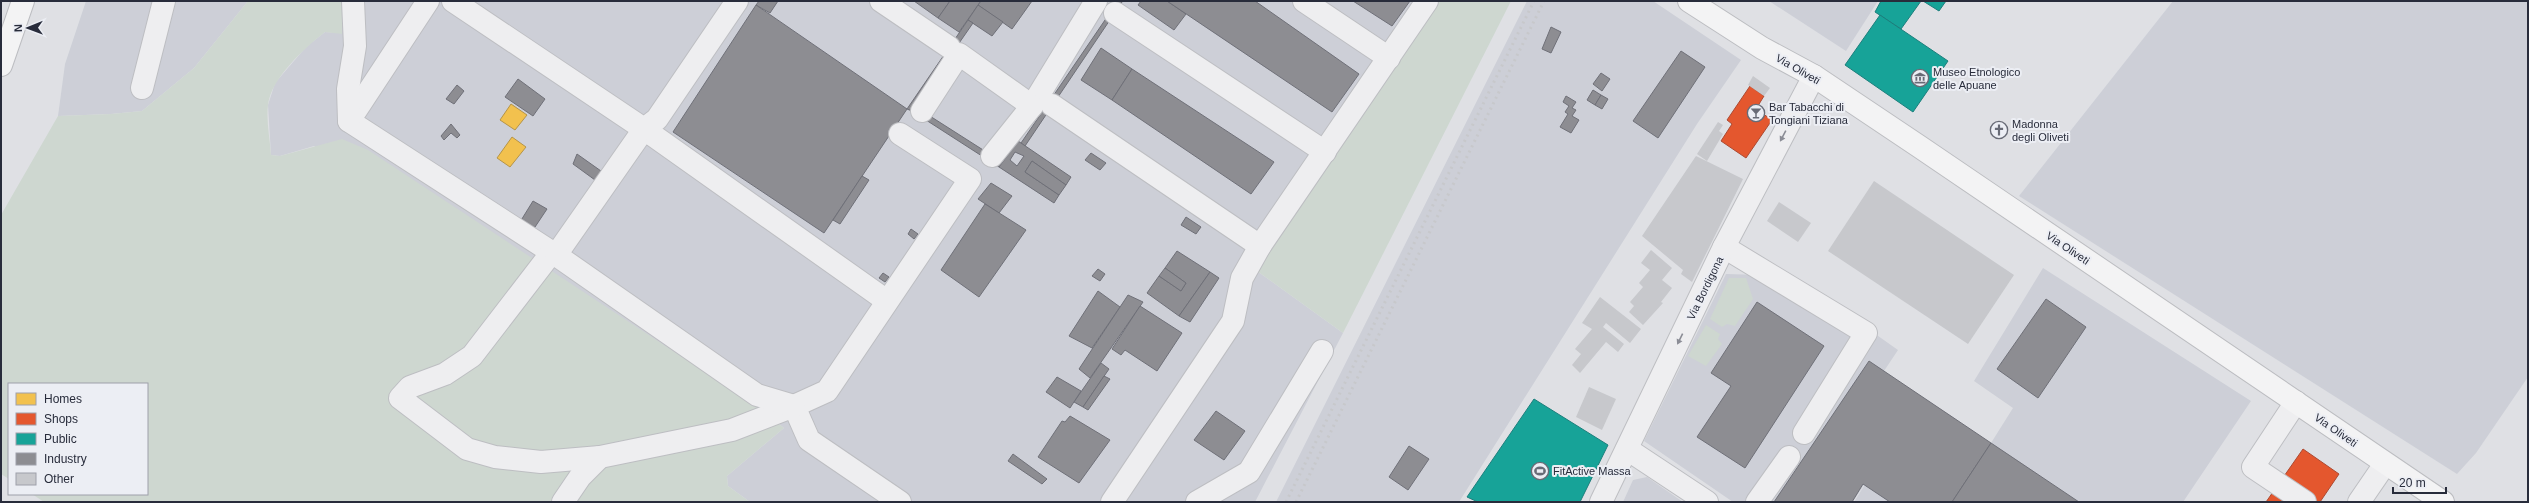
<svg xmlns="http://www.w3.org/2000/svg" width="2529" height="503" viewBox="0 0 2529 503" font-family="Arial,sans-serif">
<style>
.built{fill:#cdcfd7}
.green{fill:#ced7d0}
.homes{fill:#f2c14e;stroke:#b59448}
.shops{fill:#e4572e;stroke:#ac4a32}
.public{fill:#17a398;stroke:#1c7f7c}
.industry{fill:#8d8d92;stroke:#6f7078;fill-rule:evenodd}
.building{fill:#c7c8cc}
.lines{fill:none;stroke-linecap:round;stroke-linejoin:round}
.minor-casing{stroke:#bdbec2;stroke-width:24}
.major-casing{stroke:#bcbdc1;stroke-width:24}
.minor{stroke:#eeeef0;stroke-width:22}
.major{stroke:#f3f3f4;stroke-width:22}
.rail{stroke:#c7c8cb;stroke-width:3;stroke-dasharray:2 4;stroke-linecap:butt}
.oneway{fill:#8b8d96}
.labels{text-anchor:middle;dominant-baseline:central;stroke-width:4;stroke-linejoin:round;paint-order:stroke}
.street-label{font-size:11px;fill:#282c3b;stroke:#eceef4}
.poi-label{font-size:11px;fill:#282c3b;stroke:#eceef4;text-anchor:start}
</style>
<rect width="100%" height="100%" fill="#dfe0e4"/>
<g class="built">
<path d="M86,1H248L194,68L142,111L111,114L58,116L65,64Z"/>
<path d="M342,1H1435L1257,271L1343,333L1255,502H750L728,486L727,476L784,428L752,403L314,146L280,156L271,155L268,105L275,83L306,47L325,32L342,33Z"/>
<path d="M1527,1H1653L1741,60L1697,124L1459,502H1276Z"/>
<path d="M1769,1H1878L1846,51Z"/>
<path d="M2173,1H2528V377L2476,453L2457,474L2019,196Z"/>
<path d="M2043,268L2251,401L2183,502H1854L1901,427L1853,502H1733L1644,441L1726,274L1761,275L1854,319L1898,350L1884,371L1991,443L2013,408L1974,381Z"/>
<path d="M1647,477L1683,502H1623L1633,480Z"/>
</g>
<g class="green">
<path d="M248,1H342V34L325,32C305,48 271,78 268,105C266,121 270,139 271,155L280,156L342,139L368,150L752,403L784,428L727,476L728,486L750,502H44L32,494H147V384H9V479L1,474V215L58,116L111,114L142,111L194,68Z"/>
<path d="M1435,1H1511L1343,333L1257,271Z"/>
<path d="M1729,278H1746L1753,299L1735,326L1727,324L1722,327L1710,319Z"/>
<path d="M1706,325L1720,334L1718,339L1722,344L1706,366L1688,356Z"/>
</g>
<g class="homes">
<path d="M511,104L527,115L515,130L500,120Z"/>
<path d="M512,137L526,147L510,167L497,158Z"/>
</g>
<g class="shops">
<path d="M1750,86L1764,96L1756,109L1772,120L1746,158L1721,141L1732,124L1727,120Z"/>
<path d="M2303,449L2339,474L2320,502H2266Z"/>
</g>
<g class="public">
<path d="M1881,1H1921L1901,29L1875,12Z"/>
<path d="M1923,1H1946L1939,11Z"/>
<path d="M1880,15L1948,61L1913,112L1845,65Z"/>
<path d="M1534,399L1608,445L1580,502H1478L1467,497Z"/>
</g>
<g class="industry">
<path d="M759,1H778L770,13L756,5Z"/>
<path d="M914,1H950L938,18Z"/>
<path d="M950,1H981L959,32L938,18Z"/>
<path d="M981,1H1032L1012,29L978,5Z"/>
<path d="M1118,1L1122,2L1025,146L1021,143Z"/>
<path d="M1141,1H1167L1186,14L1174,30L1138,5Z"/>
<path d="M1167,1H1255L1359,74L1332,112Z"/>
<path d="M1353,1H1410L1392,26Z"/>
<path d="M756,5L907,109L824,233L673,132Z"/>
<path d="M978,5L1003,22L992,36L968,20Z"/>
<path d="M968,20L973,23L912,111L907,109Z"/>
<path d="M1551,27L1561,32L1551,53L1542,49Z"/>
<path d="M1101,48L1132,69L1112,100L1081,80Z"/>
<path d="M1681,51L1705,67L1658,138L1633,121Z"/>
<path d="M1132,69L1274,162L1251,194L1112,100Z"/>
<path d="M1601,73L1610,79L1602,91L1593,84Z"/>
<path d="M518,79L545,99L533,116L505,97Z"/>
<path d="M457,85L464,91L454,104L446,99Z"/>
<path d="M1593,90L1601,95L1595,105L1587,100Z"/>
<path d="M1601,95L1608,99L1602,109L1595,105Z"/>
<path d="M1566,96L1576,102L1572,108L1576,110L1572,116L1579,120L1571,133L1560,127L1568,114L1565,112L1569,106L1563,102Z"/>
<path d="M912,111H922L1002,162L999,167Z"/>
<path d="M451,124L460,135L457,138L451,133L444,140L441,136Z"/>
<path d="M1018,141L1071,177L1066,185L1032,161L1025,172L1059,195L1054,203L999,167ZM1015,152L1024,156L1017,166L1010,160Z"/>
<path d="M1091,153L1106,163L1100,170L1085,160Z"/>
<path d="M577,154L601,171L595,180L573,164Z"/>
<path d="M1032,161L1066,185L1059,195L1025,172Z"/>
<path d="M862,176L869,180L840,224L833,220Z"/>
<path d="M991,183L1012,196L999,213L978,199Z"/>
<path d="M533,201L547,209L533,230L520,222Z"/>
<path d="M985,204L1026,230L979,297L941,270Z"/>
<path d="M1186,217L1201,227L1196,234L1181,225Z"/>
<path d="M911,229L918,234L914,239L908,234Z"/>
<path d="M1177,251L1210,272L1179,316L1147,293L1159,276L1181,291L1186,283L1165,268Z"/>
<path d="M1165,268L1186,283L1181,291L1159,276Z"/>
<path d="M1098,269L1105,274L1100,281L1092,276Z"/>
<path d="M1210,272L1219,278L1190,322L1179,316Z"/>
<path d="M883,273L889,277L885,282L879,278Z"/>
<path d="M1098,291L1120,307L1092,348L1069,336Z"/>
<path d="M1128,295L1143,302L1090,378L1079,369Z"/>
<path d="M2046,299L2086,327L2038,398L1997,369Z"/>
<path d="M1757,302L1824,346L1745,468L1697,437L1731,386L1711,373Z"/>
<path d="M1140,306L1182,333L1157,371L1125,350L1121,355L1112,349Z"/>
<path d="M1869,361L1991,443L1952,502H1890L1863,484L1852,502H1774Z"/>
<path d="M1101,363L1109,369L1083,407L1074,402Z"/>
<path d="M1104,376L1110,379L1088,410L1083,407Z"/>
<path d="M1057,377L1081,391L1070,408L1046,392Z"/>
<path d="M1216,411L1245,431L1224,460L1194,440Z"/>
<path d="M1070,416L1110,440L1079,483L1038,457L1062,421L1065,422Z"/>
<path d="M1991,443L2079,502H1952Z"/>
<path d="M1409,446L1429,459L1408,490L1389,477Z"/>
<path d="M1013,454L1047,479L1042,484L1008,461Z"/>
</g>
<g class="building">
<path d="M1753,76L1770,88L1764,96L1748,85Z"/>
<path d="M1718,122L1723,125L1719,131L1723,134L1707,161L1697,154Z"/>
<path d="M1696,156L1743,179L1692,282L1681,274L1683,270L1642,236Z"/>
<path d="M1874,181L2014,275L1968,344L1828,251Z"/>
<path d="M1779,202L1811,223L1798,242L1767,221Z"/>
<path d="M1651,250L1672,268L1662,280L1672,288L1661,302L1663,303L1643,325L1629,312L1634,306L1630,302L1643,287L1639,283L1650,270L1641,263Z"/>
<path d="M1600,297L1641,329L1630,343L1606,323L1603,327L1624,344L1618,352L1606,342L1580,373L1572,365L1581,354L1575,349L1592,329L1582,323Z"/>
<path d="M1589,387L1616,399L1602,430L1576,417Z"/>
</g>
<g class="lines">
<defs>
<g id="minor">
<path d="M428,1L349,121L556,255L644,129L887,301"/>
<path d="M453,1L644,129L657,119L737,1"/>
<path d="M881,1L949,47"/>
<path d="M1304,1L1389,58"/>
<path d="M1115,13L1325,152"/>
<path d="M142,88L164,1"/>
<path d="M1052,105L1260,246"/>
<path d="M1032,106L1096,1"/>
<path d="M922,111L959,54L1032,106L992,156"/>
<path d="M349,121L348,89L355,46L353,1"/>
<path d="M900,134L970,179L827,391L794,406L809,440L900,502"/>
<path d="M1724,247L1866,333L1804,433"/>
<path d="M552,252L472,356L445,374L410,387L400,398L467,449L495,457L541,462L600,457L732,430L794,406"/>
<path d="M556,255L757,395L794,406"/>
<path d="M2296,402L2253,467L2305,502"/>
<path d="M1627,449L1707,502"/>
<path d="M563,502L580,477L600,457"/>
<path d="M1112,502L1233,321L1242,278L1260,246L1427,1"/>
<path d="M1197,502L1249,472L1322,351"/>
<path d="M1601,502L1724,247L1814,76"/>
<path d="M1757,502L1789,457"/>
<path d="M2359,502L2385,464"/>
</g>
<g id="major">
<path d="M1689,1L1762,48L1814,76L1920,147L2443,502"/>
<path d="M1,65L23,1"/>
</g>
</defs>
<use href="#minor" class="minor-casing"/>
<use href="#major" class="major-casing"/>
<use href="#minor" class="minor"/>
<use href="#major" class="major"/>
<g class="rail">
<path d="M1286,502L1534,1"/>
<path d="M1296,502L1544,1"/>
</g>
</g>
<defs><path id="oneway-solid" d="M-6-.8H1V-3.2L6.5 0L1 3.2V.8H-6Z"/></defs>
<g class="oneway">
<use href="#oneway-solid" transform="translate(1783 136) rotate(118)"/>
<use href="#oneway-solid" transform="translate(1680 339) rotate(116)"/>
</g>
<defs>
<symbol id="museum-ring" viewBox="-11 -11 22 22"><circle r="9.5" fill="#eceef4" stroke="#686b76" stroke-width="1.5"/><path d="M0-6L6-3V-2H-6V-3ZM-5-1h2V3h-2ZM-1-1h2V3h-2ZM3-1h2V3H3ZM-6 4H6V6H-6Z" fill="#686b76"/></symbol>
<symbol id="bar-ring" viewBox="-11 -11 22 22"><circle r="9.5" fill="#eceef4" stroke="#686b76" stroke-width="1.5"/><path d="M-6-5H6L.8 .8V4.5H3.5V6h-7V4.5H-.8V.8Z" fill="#686b76"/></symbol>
<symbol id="church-ring" viewBox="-11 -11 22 22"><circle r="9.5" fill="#eceef4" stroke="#686b76" stroke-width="1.5"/><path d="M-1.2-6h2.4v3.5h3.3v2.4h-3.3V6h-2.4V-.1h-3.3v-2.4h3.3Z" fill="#686b76"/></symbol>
<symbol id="stadium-ring" viewBox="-11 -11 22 22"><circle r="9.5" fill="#eceef4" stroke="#686b76" stroke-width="1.5"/><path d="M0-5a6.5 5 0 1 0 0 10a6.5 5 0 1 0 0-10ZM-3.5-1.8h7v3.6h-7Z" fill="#686b76"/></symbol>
</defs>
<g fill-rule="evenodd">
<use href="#museum-ring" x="1910" y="68" width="20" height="20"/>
<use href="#bar-ring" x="1746" y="103" width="20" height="20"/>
<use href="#church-ring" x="1989" y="120" width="20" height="20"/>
<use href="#stadium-ring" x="1530" y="461" width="20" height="20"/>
</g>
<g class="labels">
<g class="street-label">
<text transform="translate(1798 69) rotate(30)">Via Oliveti</text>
<text transform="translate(2068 248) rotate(34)">Via Oliveti</text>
<text transform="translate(1705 288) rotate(-64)">Via Bordigona</text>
<text transform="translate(2336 430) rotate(35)">Via Oliveti</text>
</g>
<g class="poi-label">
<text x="1933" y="72">Museo Etnologico<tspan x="1933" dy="13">delle Apuane</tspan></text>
<text x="1769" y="107">Bar Tabacchi di<tspan x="1769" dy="13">Tongiani Tiziana</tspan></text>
<text x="2012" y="124">Madonna<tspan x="2012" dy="13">degli Oliveti</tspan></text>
<text x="1553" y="471">FitActive Massa</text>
</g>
</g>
<rect width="2529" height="503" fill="none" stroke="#282c3b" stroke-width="4"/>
<rect x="8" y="383" width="140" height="112" fill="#eceef4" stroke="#9ea0aa"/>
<rect x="16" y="393" width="20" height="12" fill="#f2c14e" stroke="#9ea0aa"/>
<text x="44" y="403" font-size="12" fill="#282c3b">Homes</text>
<rect x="16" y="413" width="20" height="12" fill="#e4572e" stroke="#9ea0aa"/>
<text x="44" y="423" font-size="12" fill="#282c3b">Shops</text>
<rect x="16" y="433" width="20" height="12" fill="#17a398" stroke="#9ea0aa"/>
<text x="44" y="443" font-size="12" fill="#282c3b">Public</text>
<rect x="16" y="453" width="20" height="12" fill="#8d8d92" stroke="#9ea0aa"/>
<text x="44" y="463" font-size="12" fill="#282c3b">Industry</text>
<rect x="16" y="473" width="20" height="12" fill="#c7c8cc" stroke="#9ea0aa"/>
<text x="44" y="483" font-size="12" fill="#282c3b">Other</text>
<g transform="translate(28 28) rotate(269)" stroke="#eceef4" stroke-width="3" paint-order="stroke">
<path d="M0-3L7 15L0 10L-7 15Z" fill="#282c3b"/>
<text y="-6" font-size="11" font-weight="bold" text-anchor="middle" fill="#282c3b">N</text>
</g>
<path d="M2393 487v6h53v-6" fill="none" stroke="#282c3b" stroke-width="2"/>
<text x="2399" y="487" font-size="12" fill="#282c3b" stroke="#eceef4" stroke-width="3" paint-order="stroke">20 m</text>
</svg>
